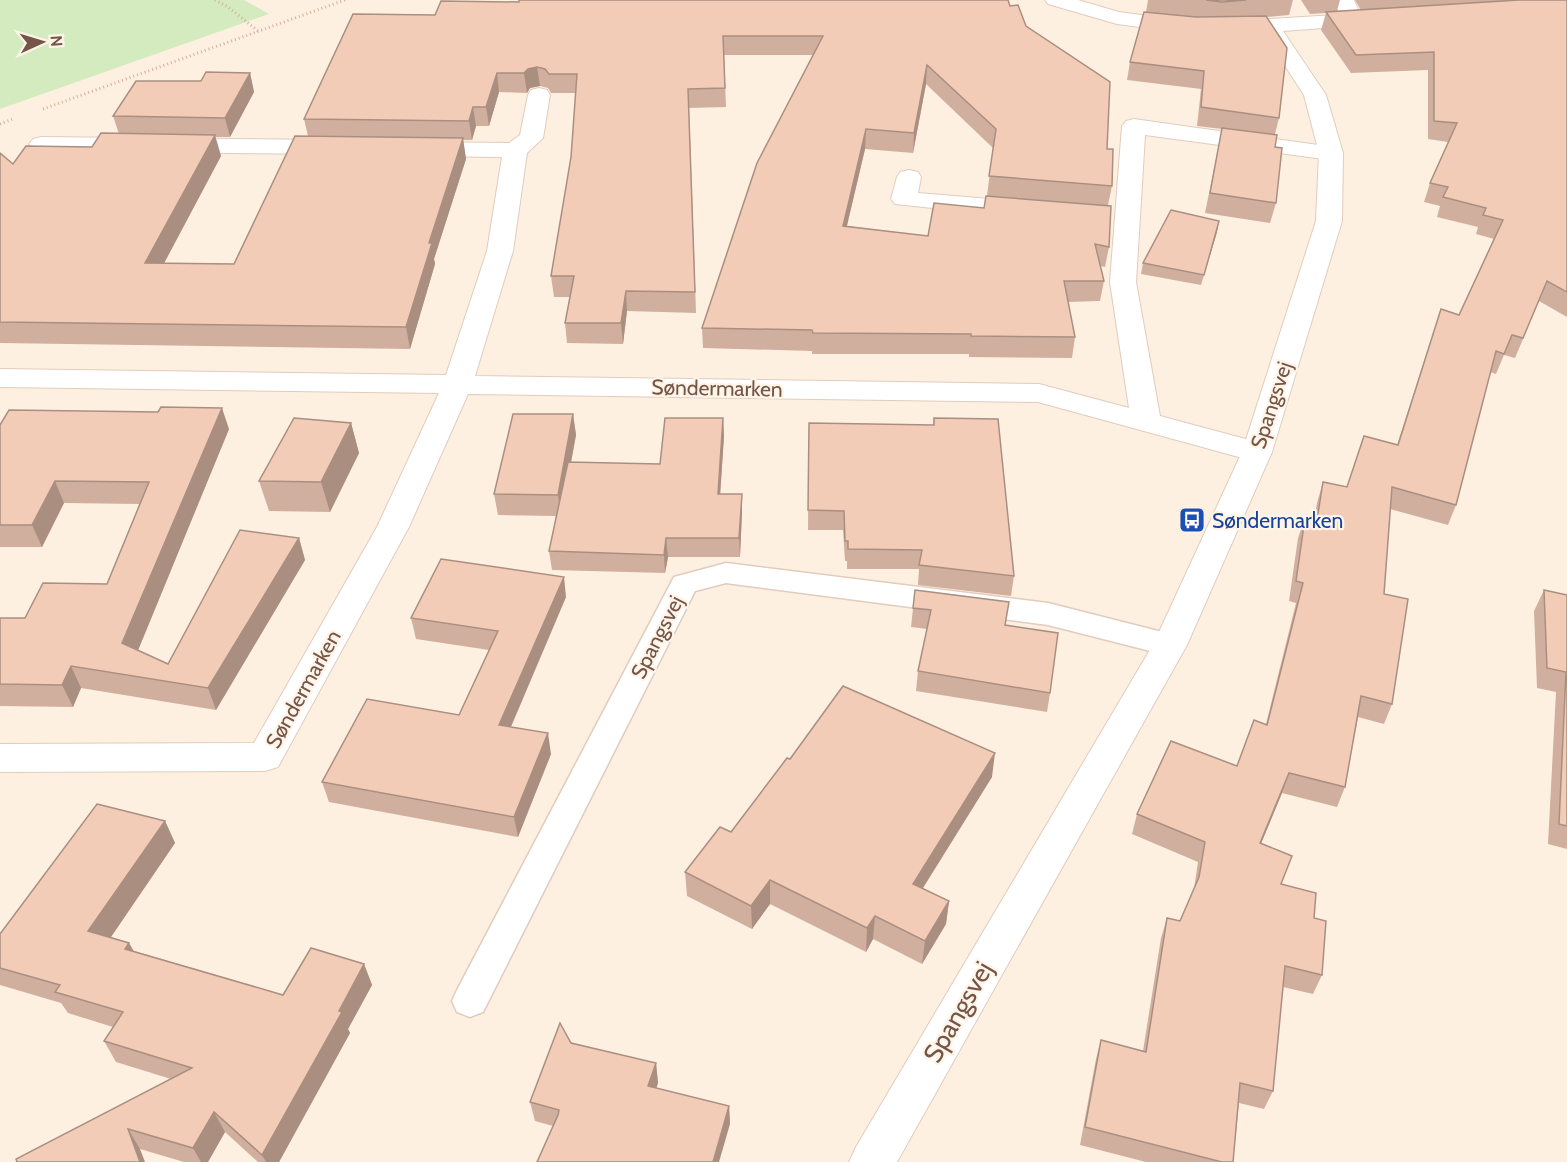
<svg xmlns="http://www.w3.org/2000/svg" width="1567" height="1162" viewBox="0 0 1567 1162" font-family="Cabin,sans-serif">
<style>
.green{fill:#d3ebbf}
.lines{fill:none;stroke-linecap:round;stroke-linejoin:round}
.service-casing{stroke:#e1ccbd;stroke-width:3}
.minor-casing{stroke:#e1ccbd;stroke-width:2}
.tertiary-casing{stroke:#e1ccbd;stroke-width:2}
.path{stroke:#d8af9b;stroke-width:3;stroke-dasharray:1 3;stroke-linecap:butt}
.service{fill:#fff;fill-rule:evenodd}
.minor{fill:#fff;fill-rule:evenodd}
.tertiary{fill:#fff;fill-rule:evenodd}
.wall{fill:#d1af9e;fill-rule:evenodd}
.shaded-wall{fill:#aa8f81}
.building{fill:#f3ccb8;stroke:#aa8f81;stroke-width:1.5}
.labels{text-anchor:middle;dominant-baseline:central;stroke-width:4.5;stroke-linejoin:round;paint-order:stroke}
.street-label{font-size:21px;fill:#755547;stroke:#fff4e8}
.transit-label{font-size:21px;fill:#164399;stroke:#fff4e8;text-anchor:start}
.near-street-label{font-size:26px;fill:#755547;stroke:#fff4e8}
</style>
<rect width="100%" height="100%" fill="#fdf0e1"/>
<path class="green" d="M0,0H244L269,14L0,109Z"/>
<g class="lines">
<defs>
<path id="service" d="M726,563L1048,603L1170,634L1180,637L1185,645L1180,653L1170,656L1048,625L726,583L695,591L483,1012L470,1017L457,1012L452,1001L457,990L674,577Z"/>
<g id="minor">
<path d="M1334,0H1354L1363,20L1360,25L1352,26L1344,25Z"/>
<path d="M539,88L547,90L550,95L543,138L527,153L513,251L475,376L1039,384L1129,408L1110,282L1122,126L1126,121L1134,119L1340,148L1343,153L1340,158L1331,160L1145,135L1136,282L1160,416L1268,445L1272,452L1268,459L1257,462L1038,402L468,394L409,527L278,767L265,771L0,772V744L254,743L377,527L439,393L0,387V369L446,375L487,251L502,157L421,156L413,154L409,149L413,144L421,142L509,143L520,135L528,95L531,90Z"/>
<path d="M41,137L333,140L341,142L345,147L341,152L333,154L41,151L33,149L29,144L33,139Z"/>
<path d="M909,170L918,172L921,177L918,193L1027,202L1036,205L1040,210L1036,215L1027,218L895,204L891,199L897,177L900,172Z"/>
</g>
<g id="tertiary">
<path d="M1045,0H1078L1119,12L1185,21L1193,22L1196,27L1193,32L1185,33L1117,24L1048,4Z"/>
<path d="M1368,13L1376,14L1379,19L1376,24L1283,31L1326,95L1343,153L1342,221L1272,452L1187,645L897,1162H849L856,1147L1154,643L1242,452L1316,221L1319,153L1304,95L1263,32L1244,31L1241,26L1244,21L1252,20Z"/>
</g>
</defs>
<use href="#service" class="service-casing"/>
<use href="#minor" class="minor-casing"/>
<use href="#tertiary" class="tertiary-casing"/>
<g class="path">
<path d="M215,0L228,7L258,31"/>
<path d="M43,109L345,0"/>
<path d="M0,124L13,119"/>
</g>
<use href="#service" class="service"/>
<use href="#minor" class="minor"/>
<use href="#tertiary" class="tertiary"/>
</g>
<g class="wall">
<path d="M1148,0H1293L1289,15L1266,17L1279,118L1275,134L1276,203L1270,223L1205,213L1222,129L1197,126L1201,89L1127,80L1130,62L1146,12Z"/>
<path d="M1301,0H1340L1337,11L1361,10L1355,0H1567V317L1539,301L1515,358L1504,355L1496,374L1490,372L1456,505L1448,525L1390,509L1384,594L1392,704L1384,724L1358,717L1345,787L1337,807L1282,793L1261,843L1281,884L1314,918L1322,975L1313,994L1283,987L1273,1091L1264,1109L1239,1103L1233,1162H1146L1080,1145L1096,1059L1101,1040L1143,1051L1161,938L1167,918L1180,921L1194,889L1198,862L1132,834L1137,814L1237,766L1266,724L1296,603L1289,601L1298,538L1305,518L1314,520L1317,503L1323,482L1347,487L1397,445L1441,309L1459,315L1494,239L1476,234L1478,227L1437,217L1440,206L1424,202L1430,183L1448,142L1428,139V70L1351,73L1321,30L1326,13L1310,14Z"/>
<path d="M1010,6L1026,26L1107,149L1112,186L1108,205L1109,247L1105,267L1100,266L1104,281L1100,301L1068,302L1075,337L1072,358L969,357V354H812V351L703,348L702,328L813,55H724L726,107L689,108L696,313L627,311L623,344L567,343L565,323L570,297H554L551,276L571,157L576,93H551L548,88L540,86L530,88L527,93L499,92L489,126H476L472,140H463L466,159L434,259L435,264L410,349L0,343V153L13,164L92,147L119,134L113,116L201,81L250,73L254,92L230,137H215L221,156L164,263L234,264L308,136L304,119L435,15ZM926,84L993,148L987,196L984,208L928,236L847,226L865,149L913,153Z"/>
<path d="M1217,232L1201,285L1141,274L1143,263Z"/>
<path d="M573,414L576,435L571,462L660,464L723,418L724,436L720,494H742V512L740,557H668L665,573L552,570L549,551L556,516L498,515L494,494Z"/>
<path d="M934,418L1014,576L1011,596L918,585L919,569H847V561H845L843,530H808L809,423L933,425Z"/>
<path d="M351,423L359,453L330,512L269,511L259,481Z"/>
<path d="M0,425L229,429L138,650L168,664L299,538L305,560L216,710L81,688L73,707L0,706V618H25L107,584L140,504L64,503L42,547H0Z"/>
<path d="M915,590L1006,625L1050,693L1047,712L916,691L918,671L927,629L911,627Z"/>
<path d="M1544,590L1567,595V849L1548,844L1556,692L1537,688L1534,611Z"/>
<path d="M566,597L511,727L551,754L518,837L329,802L322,782L459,715L489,650L416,639L411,618Z"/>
<path d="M790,759L992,777L923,888L949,901L946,924L922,964L873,939L866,952L770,904L752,929L687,896L685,872L731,832Z"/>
<path d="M165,821L175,843L111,937L129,943L134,951L283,995L364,964L372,985L348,1029L350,1033L279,1162H258L225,1132L208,1162H184L140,1149L17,1162L171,1079L116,1062L104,1041L113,1027L68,1013L61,1003L0,985V934Z"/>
<path d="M571,1043L656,1063L658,1083L656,1088L729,1106L730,1124L553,1126L535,1121L530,1102Z"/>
</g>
<g class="shaded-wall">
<path d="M927,65L926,84L913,153L914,133Z"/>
<path d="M537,67L540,86L530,88L527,93L524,73L528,69Z"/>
<path d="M250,73L254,92L230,137L225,118Z"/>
<path d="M497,73L499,92L489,126L486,107Z"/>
<path d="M473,107L476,126L472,140L469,121Z"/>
<path d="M866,129L865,149L842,246L843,226Z"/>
<path d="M215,135L221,156L153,284L145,263Z"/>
<path d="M463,138L466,159L434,259L435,264L410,349L406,327L429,243Z"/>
<path d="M1219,221L1217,232L1201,285L1204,275Z"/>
<path d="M626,291L627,311L623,344L621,323Z"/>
<path d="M222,408L229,429L132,665L122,643Z"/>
<path d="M573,414L576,435L561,516L558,495Z"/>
<path d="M723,418L724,436L719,512L718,494Z"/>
<path d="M351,423L359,453L330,512L321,482Z"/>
<path d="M55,481L64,503L42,547L32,525Z"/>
<path d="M742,494V512L740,557L739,538Z"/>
<path d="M299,538L305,560L216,710L208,688Z"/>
<path d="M666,538L668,557L665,573L664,555Z"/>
<path d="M564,577L566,597L503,745L499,725Z"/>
<path d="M71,666L81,688L73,707L62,685Z"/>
<path d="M548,733L551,754L518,837L514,817Z"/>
<path d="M995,753L992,777L911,907L913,884Z"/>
<path d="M1289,773L1282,793L1253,863L1260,843Z"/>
<path d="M165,821L175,843L100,953L88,931Z"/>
<path d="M770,880V904L752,929L751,906Z"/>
<path d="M949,901L946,924L922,964L925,941Z"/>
<path d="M875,916L873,939L866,952L867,928Z"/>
<path d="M129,943L140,964L125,949Z"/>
<path d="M364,964L372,985L348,1029L350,1033L279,1162H266L262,1155Z"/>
<path d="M656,1063L658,1083L651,1105L648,1086Z"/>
<path d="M729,1106L730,1124L719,1162H713Z"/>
<path d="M214,1112L225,1132L208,1162H201L193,1148Z"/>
<path d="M128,1129L140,1149L145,1162H140Z"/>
</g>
<g class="building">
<path d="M519,0H1008L1010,6L1018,5L1026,26L1110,82L1107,149H1113L1112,186L989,176L996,129L927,65L914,133L866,129L843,226L928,236L934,203L984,208L986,196L1111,206L1109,247L1095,244L1104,281H1064L1075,337L971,336V334L813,333L812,330L702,328L757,163L823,36H723L725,88L688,89L695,292L626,291L621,323H565L574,276H551L571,157L577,74H549L545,69L537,67L528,69L524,73H497L486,107H473L469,121L304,119L353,14L435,15L441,1L519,2Z"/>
<path d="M1206,0H1246L1222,2Z"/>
<path d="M1519,0H1567V292L1547,281L1523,338L1512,335L1504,354L1496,351L1456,505L1392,487L1384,594L1408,599L1392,704L1361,696L1345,787L1289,773L1260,843L1292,856L1281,884L1316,893L1314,918L1326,921L1322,975L1285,966L1273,1091L1240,1083L1233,1162H1222L1085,1127L1101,1040L1146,1052L1167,918L1180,921L1199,877L1205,842L1137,814L1171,741L1237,766L1254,720L1267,725L1303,583L1296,581L1305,518L1317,520L1323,482L1347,487L1364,436L1398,445L1441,309L1459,315L1503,220L1483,215L1486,208L1443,197L1448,187L1430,183L1457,123L1434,121V52L1356,55L1326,12Z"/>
<path d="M1144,12L1196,17L1266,16L1287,48L1279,118L1201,107L1204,71L1130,62Z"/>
<path d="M206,72L250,73L225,118L113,116L136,81H201Z"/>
<path d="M1222,128L1277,135L1275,147L1282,148L1276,203L1210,193Z"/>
<path d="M101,133L215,135L145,263L234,264L295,136L463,138L429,243H432L406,327L0,322V153L13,164L26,146L92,147Z"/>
<path d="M1171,210L1219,221L1204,275L1143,263Z"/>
<path d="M161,407L222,408L122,643L168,664L240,530L299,538L208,688L71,666L62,685L0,684V618H25L43,583L107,584L149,482L55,481L32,525H0V425L9,410L158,412Z"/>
<path d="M513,414H573L558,495L494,494Z"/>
<path d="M294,418L351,423L321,482L259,481Z"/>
<path d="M665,418H723L718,494H742L739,538H666L664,555L549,551L568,462L660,464Z"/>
<path d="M934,418L998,419L1014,576L919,565L922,550L848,549V541H845L844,511L808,510L809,423L934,425Z"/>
<path d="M441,559L564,577L499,725L548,733L514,817L322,782L367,699L459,715L498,631L411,618Z"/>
<path d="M915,590L1009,602L1005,625L1058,633L1050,693L918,671L931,610L913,608Z"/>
<path d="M1544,590L1567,595V826L1559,824L1566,672L1547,668Z"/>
<path d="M843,686L995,753L913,884L949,901L925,941L875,916L867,928L770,880L751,906L685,872L720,827L731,832L787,758L790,759Z"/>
<path d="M97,804L165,821L88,931L129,943L125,949L283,995L311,948L364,964L339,1011L342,1012L262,1155L214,1112L193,1148L128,1129L140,1162H17L16,1159L192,1068L104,1041L123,1012L55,992L60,985L0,968V934Z"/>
<path d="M560,1023L571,1043L656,1063L648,1086L729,1106L713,1162H537L558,1115L559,1110L530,1102Z"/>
</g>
<defs>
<symbol id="bus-square" viewBox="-11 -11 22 22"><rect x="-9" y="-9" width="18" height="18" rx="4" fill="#1a4fb4" stroke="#fff4e8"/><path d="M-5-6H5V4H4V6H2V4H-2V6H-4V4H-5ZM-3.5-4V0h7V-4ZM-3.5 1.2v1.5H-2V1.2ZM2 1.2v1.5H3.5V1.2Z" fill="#fff"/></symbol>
</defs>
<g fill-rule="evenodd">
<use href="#bus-square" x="1177" y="505" width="30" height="30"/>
</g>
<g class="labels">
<g class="street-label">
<text transform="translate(717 388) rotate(1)">Søndermarken</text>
<text transform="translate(1271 405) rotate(-72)">Spangsvej</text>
<text transform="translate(657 637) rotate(-63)">Spangsvej</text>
<text transform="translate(303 689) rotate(-61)">Søndermarken</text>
</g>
<g class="transit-label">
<text x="1212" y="520">Søndermarken</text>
</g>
<g class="near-street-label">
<text transform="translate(958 1012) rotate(-60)">Spangsvej</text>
</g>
</g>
<g transform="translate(42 42) rotate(86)" stroke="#fff4e8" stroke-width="4.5" paint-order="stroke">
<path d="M0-4.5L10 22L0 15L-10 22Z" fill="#755547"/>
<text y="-9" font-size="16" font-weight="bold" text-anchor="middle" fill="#755547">N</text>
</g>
</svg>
